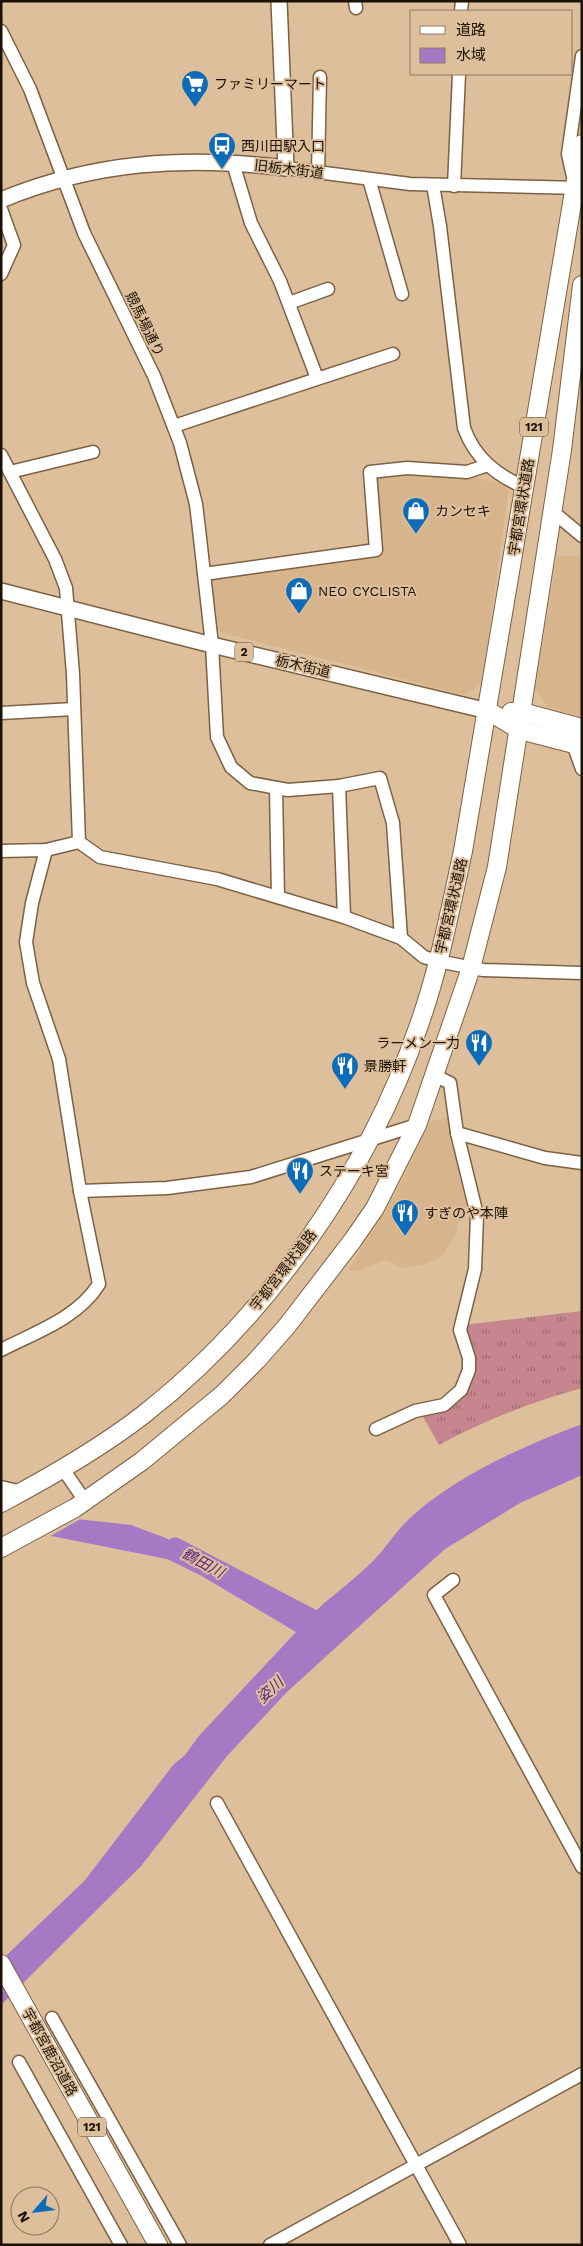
<svg xmlns="http://www.w3.org/2000/svg" width="583" height="2246" viewBox="0 0 583 2246" font-family="'Work Sans','Noto Sans JP',sans-serif">
<style>
.built{fill:#d7b48c}
.grass{fill:url(#grass-tufts)}
.water{fill:#a679c5}
.pier{fill:#ddbf9c}
.lines{fill:none;stroke-linecap:round;stroke-linejoin:round}
.river{stroke:#a679c5;stroke-width:21}
.minor-casing{stroke:#7c6142;stroke-width:15}
.major-casing{stroke:#7c6142;stroke-width:18}
.highway-casing{stroke:#7c6142;stroke-width:20}
.minor{stroke:#fff;stroke-width:12}
.major{stroke:#fff;stroke-width:15}
.highway{stroke:#fff;stroke-width:18}
.labels{text-anchor:middle;dominant-baseline:central;stroke-width:4;stroke-linejoin:round;paint-order:stroke}
.shield{fill:#ddbf9c;stroke:#554532;stroke-width:1}
.shield-label{font-size:12px;font-weight:bold;fill:#1b1105}
.poi-label{font-size:14px;fill:#1b1105;stroke:#ddbf9c;text-anchor:start}
.street-label{font-size:14px;fill:#1b1105;stroke:#ddbf9c}
.water-label{font-size:15px;font-style:italic;fill:#5f2480;stroke:#ddbf9c}
</style>
<defs>
<pattern id="grass-tufts" width="24" height="20" patternUnits="userSpaceOnUse" patternTransform="scale(1.25)"><rect width="24" height="20" fill="#c7868f"/><path d="M3 7l-1-3M5 7V3M7 7l1-3M15 17l-1-3M17 17v-4M19 17l1-3" fill="none" stroke="#a16c73"/></pattern>
</defs>
<rect width="100%" height="100%" fill="#ddbf9c"/>
<g class="built">
<path d="M378,473H458L509,486L482,684L465,695L219,632L211,575L378,554L373,477Z"/>
<path d="M582,555V717L548,707L535,688L557,556Z"/>
<path d="M448,1117L470,1207L461,1209L456,1234L442,1257L426,1264L403,1268L385,1260L355,1272L349,1269L395,1195L430,1122Z"/>
</g>
<path class="grass" d="M582,1311V1388C532,1402 485,1420 439,1445L422,1415L465,1390L463,1325Z"/>
<path class="water" d="M582,1424V1475L520,1503L445,1549L333,1650L286,1693L227,1756L141,1866L1,2005V1973L35,1949L86,1899L134,1843L165,1800L180,1762L198,1737L296,1632L200,1575L167,1559L1,1526L31,1514L131,1525L166,1538L263,1602L292,1616L307,1620C328,1597 354,1581 375,1559C387,1546 397,1530 410,1518C456,1476 523,1446 582,1424Z"/>
<path class="pier" d="M1,1506L32,1512L84,1517L47,1538L1,1529Z"/>
<g class="lines">
<g class="river">
<path d="M175,1548L334,1631"/>
<path d="M1,1975L93,1887L181,1772L191,1764"/>
</g>
<defs>
<g id="minor">
<path d="M355,1L356,8"/>
<path d="M461,11L462,1"/>
<path d="M1,31L30,89L84,233L154,376L180,443L196,504L200,538L212,645L217,737L231,767L250,783L288,790L339,786L380,778L393,823L401,938"/>
<path d="M233,163L251,223L280,281L317,378"/>
<path d="M286,168L410,184L582,188"/>
<path d="M318,173L320,77"/>
<path d="M573,177L568,154L582,56"/>
<path d="M369,179L402,294"/>
<path d="M433,185L440,226L464,428C475,458 496,475 524,487"/>
<path d="M454,186L459,74"/>
<path d="M1,209L14,245L1,274"/>
<path d="M289,303L328,289"/>
<path d="M174,426L393,354"/>
<path d="M1,455L55,559L66,588L73,674L79,842"/>
<path d="M10,472L93,452"/>
<path d="M552,511L582,536"/>
<path d="M204,574L376,550L370,472L407,468L467,472L488,465"/>
<path d="M1,713L74,709"/>
<path d="M573,744L582,769"/>
<path d="M339,786L344,917"/>
<path d="M276,788L278,897"/>
<path d="M46,850L32,903L26,942L33,983L59,1059L80,1191L167,1188L251,1177L417,1125"/>
<path d="M1,851L46,850L79,842L100,857L217,879L344,917L401,938L424,957L438,961L483,970L582,973"/>
<path d="M436,1076L450,1083L457,1133L545,1158L582,1163"/>
<path d="M1,1350C36,1332 78,1318 99,1284L80,1191"/>
<path d="M376,1429L415,1411L444,1405L461,1390L469,1370V1358L460,1330L475,1269L477,1215L457,1133"/>
<path d="M63,1469L85,1501"/>
<path d="M1,1487L22,1492"/>
<path d="M453,1580L434,1595L582,1867"/>
<path d="M217,1803L460,2245"/>
<path d="M52,2018L180,2245"/>
<path d="M19,2062L121,2245"/>
<path d="M270,2245L582,2074"/>
</g>
<g id="major">
<path d="M1,200C95,161 186,156 286,168L279,1"/>
<path d="M1,591L212,645L488,711"/>
</g>
<g id="highway">
<path d="M488,711L520,730L582,746"/>
<path d="M511,712H522L582,728"/>
<path d="M1,1503C50,1477 99,1449 143,1415C267,1318 368,1174 419,1025C439,969 450,910 463,851L582,144"/>
<path d="M1,1548L75,1508L142,1461L222,1395L257,1360L287,1326L353,1240L375,1208L417,1125L471,968L497,867L562,450L582,285"/>
<path d="M1,1964L158,2245"/>
</g>
</defs>
<use href="#minor" class="minor-casing"/>
<use href="#major" class="major-casing"/>
<use href="#highway" class="highway-casing"/>
<use href="#minor" class="minor"/>
<use href="#major" class="major"/>
<use href="#highway" class="highway"/>
</g>
<defs>
<symbol id="supermarket-pin" viewBox="-11 -11 22 30"><path d="M0 17L-7.5 6A9.5 9.5 0 1 1 7.5 6Z" fill="#0e6bb8" stroke="#ddbf9c"/><path d="M-6-5.5h2.5l.6 2H6L4.5 2H-2.5L-4.4-4H-6ZM-1.5 3.2a1.3 1.3 0 1 0 .1 0ZM3 3.2a1.3 1.3 0 1 0 .1 0Z" fill="#fff"/></symbol>
<symbol id="bus-pin" viewBox="-11 -11 22 30"><path d="M0 17L-7.5 6A9.5 9.5 0 1 1 7.5 6Z" fill="#0e6bb8" stroke="#ddbf9c"/><path d="M-5-6H5V4H4V6H2V4H-2V6H-4V4H-5ZM-3.5-4V0h7V-4ZM-3.5 1.2v1.5H-2V1.2ZM2 1.2v1.5H3.5V1.2Z" fill="#fff"/></symbol>
<symbol id="shop-pin" viewBox="-11 -11 22 30"><path d="M0 17L-7.5 6A9.5 9.5 0 1 1 7.5 6Z" fill="#0e6bb8" stroke="#ddbf9c"/><path d="M-5-2.5h2.3a2.7 3.5 0 0 1 5.4 0H5L5.5 6h-11ZM-1.5-2.5h3a1.5 2.3 0 0 0-3 0Z" fill="#fff"/></symbol>
<symbol id="restaurant-pin" viewBox="-11 -11 22 30"><path d="M0 17L-7.5 6A9.5 9.5 0 1 1 7.5 6Z" fill="#0e6bb8" stroke="#ddbf9c"/><path d="M-5-6h1v4h1v-4h1v4h1v-4h1v5L-1.5 .5V6h-2V.5L-5-1ZM5-6V6H3V1.5H1.5Q1.5-4 5-6Z" fill="#fff"/></symbol>
</defs>
<g fill-rule="evenodd">
<use href="#supermarket-pin" x="179" y="68" width="32" height="43"/>
<use href="#bus-pin" x="206" y="130" width="32" height="43"/>
<use href="#shop-pin" x="400" y="495" width="32" height="43"/>
<use href="#shop-pin" x="283" y="575" width="32" height="43"/>
<use href="#restaurant-pin" x="463" y="1027" width="32" height="43"/>
<use href="#restaurant-pin" x="329" y="1050" width="32" height="43"/>
<use href="#restaurant-pin" x="284" y="1155" width="32" height="43"/>
<use href="#restaurant-pin" x="389" y="1197" width="32" height="43"/>
</g>
<g class="labels">
<g class="shield">
<rect x="520" y="417.5" width="28" height="19" rx="4"/>
<rect x="235" y="642.5" width="18" height="19" rx="4"/>
<rect x="78" y="2117.5" width="28" height="19" rx="4"/>
</g>
<g class="shield-label">
<text x="534" y="427">121</text>
<text x="244" y="652">2</text>
<text x="92" y="2127">121</text>
</g>
<g class="poi-label">
<text x="214" y="84">ファミリーマート</text>
<text x="241" y="146">西川田駅入口</text>
<text x="435" y="511">カンセキ</text>
<text x="318" y="591">NEO CYCLISTA</text>
<text x="460" y="1043" text-anchor="end">ラーメン一力</text>
<text x="364" y="1066">景勝軒</text>
<text x="319" y="1171">ステーキ宮</text>
<text x="424" y="1213">すぎのや本陣</text>
</g>
<g class="street-label">
<text transform="translate(289 169) rotate(7)">旧栃木街道</text>
<text transform="translate(145 324) rotate(64)">競馬場通り</text>
<text transform="translate(521 507) rotate(-81)">宇都宮環状道路</text>
<text transform="translate(303 666) rotate(13)">栃木街道</text>
<text transform="translate(451 906) rotate(-77)">宇都宮環状道路</text>
<text transform="translate(283 1270) rotate(-52)">宇都宮環状道路</text>
<text transform="translate(50 2052) rotate(61)">宇都宮鹿沼道路</text>
</g>
<g class="water-label">
<text transform="translate(203 1563) rotate(28)">鶴田川</text>
<text transform="translate(270 1690) rotate(-43)">姿川</text>
</g>
</g>
<rect width="583" height="2246" fill="none" stroke="#1b1105" stroke-width="5"/>
<rect x="410" y="10" width="162" height="65" fill="#ddbf9c" stroke="#8f7960"/>
<rect x="420" y="26" width="25" height="8" fill="#ffffff" stroke="#8f7960"/>
<text x="456" y="35" font-size="15" fill="#1b1105">道路</text>
<rect x="420" y="48" width="25" height="15" fill="#a679c5" stroke="#8f7960"/>
<text x="456" y="60" font-size="15" fill="#1b1105">水域</text>
<g transform="translate(35 2211) rotate(242)"><circle r="24" fill="#ddbf9c" stroke="#8f7960"/>
<path d="M0-4L9 19L0 12L-9 19Z" fill="#0e6bb8"/>
<text y="-8" font-size="14" font-weight="bold" text-anchor="middle" fill="#1b1105">N</text>
</g>
</svg>
